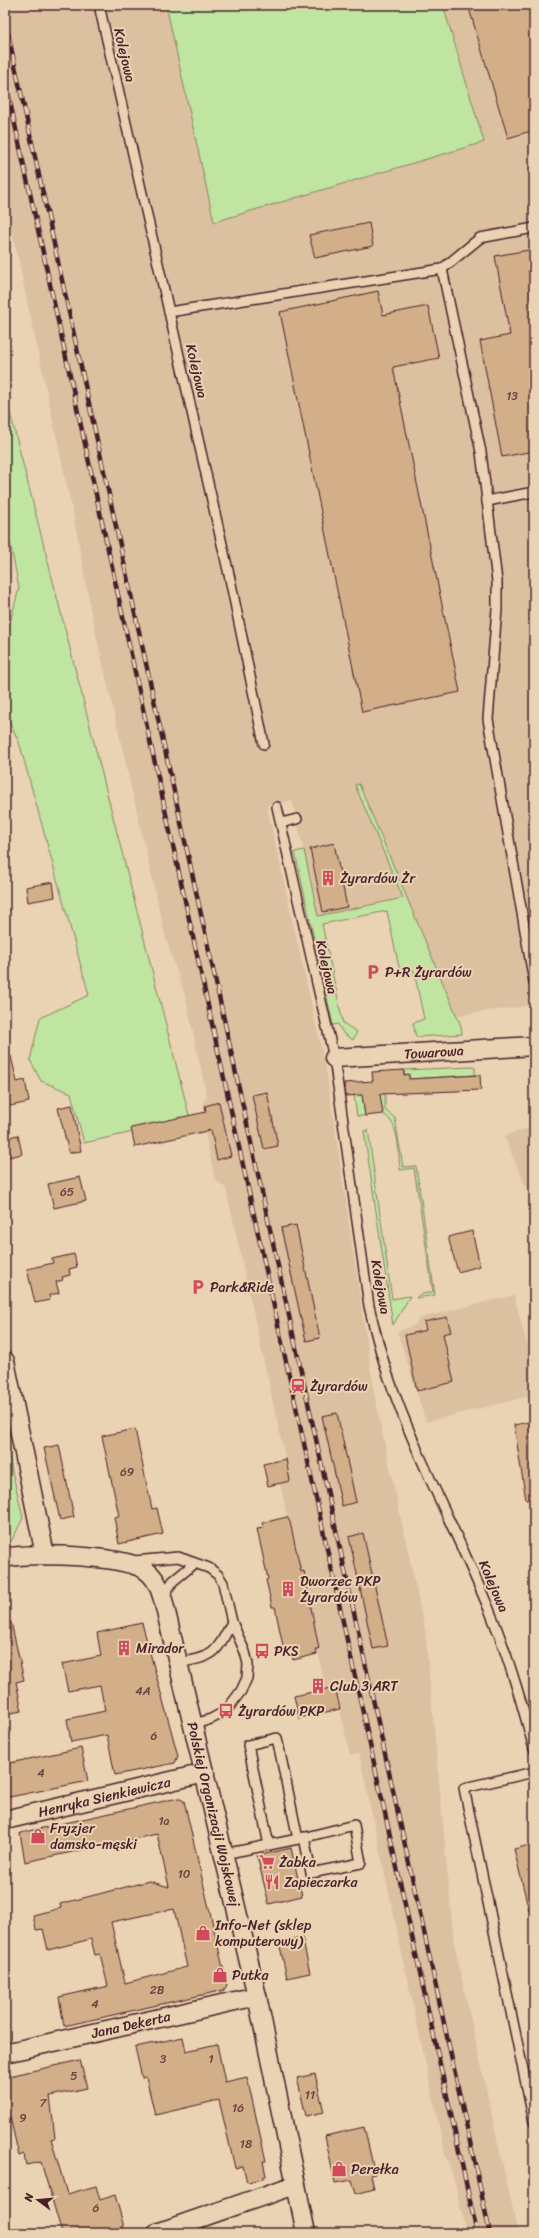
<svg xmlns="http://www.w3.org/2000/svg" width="539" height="2238" font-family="Sriracha,sans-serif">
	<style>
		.built { fill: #dcc1a1 }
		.green { fill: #c0e5a0; stroke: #858266 }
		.building { fill: #d2ae89; stroke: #4a1f2b; fill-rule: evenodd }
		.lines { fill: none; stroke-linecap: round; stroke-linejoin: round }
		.service-casing { stroke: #4a1f2b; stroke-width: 12 }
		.minor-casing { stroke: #4a1f2b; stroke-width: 21 }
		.service { stroke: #e9d3b2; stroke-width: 9 }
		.minor { stroke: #e9d3b2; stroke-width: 18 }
		.rail-casing { stroke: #4a1f2b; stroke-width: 4.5 }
		.rail { stroke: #e9d3b2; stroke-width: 3; stroke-dasharray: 9; stroke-linecap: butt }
		.labels { text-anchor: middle; stroke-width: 4; stroke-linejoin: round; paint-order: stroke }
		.number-label { font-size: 12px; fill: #6c4342 }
		.street-label { font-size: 14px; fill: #4a1f2b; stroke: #e9d3b2 }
		.poi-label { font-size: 14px; fill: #4a1f2b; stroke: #e9d3b2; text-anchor: start }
	</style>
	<rect width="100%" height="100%" fill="#e9d3b2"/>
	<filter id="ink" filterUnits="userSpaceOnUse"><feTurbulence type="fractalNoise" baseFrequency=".025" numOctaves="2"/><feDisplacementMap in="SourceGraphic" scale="8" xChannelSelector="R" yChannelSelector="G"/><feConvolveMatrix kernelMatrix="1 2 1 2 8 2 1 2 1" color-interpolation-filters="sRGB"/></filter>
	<g filter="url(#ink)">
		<g class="built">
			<path d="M5,5H534V1005L454,1016L403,898L318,916L292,800L267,806L327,1074L375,1398L425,1630L454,1943L518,2233H466L454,2179L445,2154L359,1754L350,1755L335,1687L325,1689L308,1599L310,1598L304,1572H301L291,1523H288L280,1483L290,1481L288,1471L226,1188L215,1180L204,1128L206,1115L203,1101L207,1098L186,999L166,939L91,612L76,528L5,198Z"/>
			<path d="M534,1126V1206L504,1136Z"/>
			<path d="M514,1295L534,1371V1395L426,1422L397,1331L414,1326L420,1318Z"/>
		</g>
		<g class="green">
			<path d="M166,5H443L484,142L214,222Z"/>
			<path d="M10,413L190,1119L84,1143L71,1093L41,1081L30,1060L40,1018L89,995L19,742L5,713V642L19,588L5,516V416Z"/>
			<path d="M359,784L461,1026L462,1034L416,1037L413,1023L424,1019L415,976L413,969L403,971L399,967L387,911L322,924L343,1023L357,1032L353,1040L343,1033L338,1024L333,1025L295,852L304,850L318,916L403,898L355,785Z"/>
			<path d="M472,1067L475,1068V1075L409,1079V1075H404V1070Z"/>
			<path d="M385,1094V1110L395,1118L403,1167L416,1166L435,1295L416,1298L419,1295L433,1292L414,1168L400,1170C398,1152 400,1123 383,1114L380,1098L363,1100L365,1116H357L354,1095Z"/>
			<path d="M368,1130L392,1299L410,1296L393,1325L364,1131Z"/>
			<path d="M5,1440L23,1518L12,1540L5,1544Z"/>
		</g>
		<g class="building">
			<path d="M468,5H534V130L508,138Z"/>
			<path d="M369,223L373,246L315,258L309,235Z"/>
			<path d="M534,249V451L502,457L480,341L510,335L495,256Z"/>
			<path d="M378,291L383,315L428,306L439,358L393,367L460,692L362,712L280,312Z"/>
			<path d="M334,843L347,907L323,912L310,849Z"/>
			<path d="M53,882L55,897L28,902L26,887Z"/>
			<path d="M11,1056L17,1082L25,1080L29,1102L5,1107V1057Z"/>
			<path d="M404,1070V1075L409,1074V1079L480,1075L481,1090L380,1094L383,1114L365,1116L362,1095L345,1096L344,1083L373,1081L372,1072Z"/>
			<path d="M267,1092L278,1146L264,1149L252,1095Z"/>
			<path d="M219,1102L231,1156L217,1160L211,1130L135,1147L131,1128L206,1112L205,1106Z"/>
			<path d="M72,1105L81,1151L69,1153L58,1108Z"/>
			<path d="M18,1135L22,1154L5,1158V1138Z"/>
			<path d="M80,1177L86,1201L54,1208L48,1184Z"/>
			<path d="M296,1225L320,1338L306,1341L281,1228Z"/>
			<path d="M472,1231L480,1266L458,1272L448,1237Z"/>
			<path d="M74,1254L77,1267L69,1269L70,1275L62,1277L63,1280L56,1282L59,1293L49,1295L50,1300L35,1303L27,1269L53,1263L52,1259Z"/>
			<path d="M447,1317L451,1332L443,1334L454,1382L417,1391L405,1335L426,1330L424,1322Z"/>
			<path d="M337,1413L356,1502L342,1506L322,1416Z"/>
			<path d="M534,1421V1499L526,1500L514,1425Z"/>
			<path d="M135,1429L152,1509L157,1508L163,1534L119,1544L114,1517L119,1516L102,1436Z"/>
			<path d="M59,1445L74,1517L60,1520L44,1448Z"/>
			<path d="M286,1459L290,1481L268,1486L263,1464Z"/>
			<path d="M287,1517L290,1522L301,1572L304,1571L319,1649H316L317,1654L293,1660L292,1655L285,1656L275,1607H272L269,1593L266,1580L268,1579L257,1529L264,1528L262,1523Z"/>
			<path d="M363,1533L388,1646L373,1649L349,1537Z"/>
			<path d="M5,1622H11L24,1680L16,1682L22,1711L5,1714Z"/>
			<path d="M142,1623L178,1756L175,1763L115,1775L107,1735L71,1742L67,1719L105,1711L100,1685L68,1691L62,1664L101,1656L97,1633Z"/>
			<path d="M335,1687L340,1709L299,1718L294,1696Z"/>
			<path d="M81,1748L88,1781L5,1798V1764Z"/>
			<path d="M178,1798L184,1801L227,1985L224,1990L64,2026L59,1997L108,1986L100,1954L95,1955L91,1939L48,1950L43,1929L36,1930L33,1915L61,1908L60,1904L149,1881L169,1887L157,1834L25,1862L20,1833ZM174,1909L187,1967L125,1983L111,1922Z"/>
			<path d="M534,1844V1910L529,1911L514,1849Z"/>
			<path d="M291,1848L302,1896L269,1904L257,1856Z"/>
			<path d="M302,1937L310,1973L287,1978L279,1942Z"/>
			<path d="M183,2037L186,2051L217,2044L225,2082L247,2077L266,2161H263L266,2176L263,2177V2179L247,2182L243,2166L235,2168L219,2100L155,2115L146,2077L142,2078L135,2047Z"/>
			<path d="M80,2060L87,2088L50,2096L55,2138L51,2139L67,2194L96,2186L100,2200L115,2195L124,2227L103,2233H62L41,2162L26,2165L24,2154L19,2156L10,2117L5,2119V2077Z"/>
			<path d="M315,2074L324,2112L306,2116L297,2078Z"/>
			<path d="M364,2127L375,2174L371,2175L374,2189L356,2194L352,2180L335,2183L325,2136Z"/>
		</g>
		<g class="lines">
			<defs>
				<g id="service">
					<path d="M99,5L230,579L264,744"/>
					<path d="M442,269L480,238L534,228"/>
					<path d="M169,312L442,269L481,452L497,581V609L488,719L534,982"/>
					<path d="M487,501L534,492"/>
					<path d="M277,807L334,1058L369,1306C375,1331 381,1356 390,1381C418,1461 459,1536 491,1614C509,1658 522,1703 534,1749"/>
					<path d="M281,823L297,819"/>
					<path d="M134,1561L178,1557L209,1568L218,1575L223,1583L232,1622L245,1652L248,1664L247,1678L241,1691L226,1711L211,1719L192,1725"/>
					<path d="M163,1597L173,1581L194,1564"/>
					<path d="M178,1663C215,1656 215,1655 232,1622"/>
					<path d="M534,1772L464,1788L534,2122"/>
					<path d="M298,1839L354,1825L361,1863L311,1873L304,1837"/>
					<path d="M223,1854L269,1845L248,1745L277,1738L298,1839L269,1845"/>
				</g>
				<g id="minor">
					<path id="s1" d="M334,1058L534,1046"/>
					<path d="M5,1361L45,1555"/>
					<path id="s2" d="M5,1558C30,1552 130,1555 148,1572C161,1583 163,1601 167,1616L257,1996L306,2233"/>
					<path id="s3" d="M5,1820L205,1773"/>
					<path id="s4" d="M5,2053L257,1996"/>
					<path d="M157,2233L295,2185"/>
				</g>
			</defs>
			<use href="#service" class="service-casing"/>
			<use href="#minor" class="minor-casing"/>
			<use href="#service" class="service"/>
			<use href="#minor" class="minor"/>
			<defs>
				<g id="rail">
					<path d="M5,20L490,2233"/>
					<path d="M5,79L477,2233"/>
				</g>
			</defs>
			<use href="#rail" class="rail-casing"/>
			<use href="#rail" class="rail"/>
		</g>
	</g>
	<defs>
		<symbol id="building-bare" viewBox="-9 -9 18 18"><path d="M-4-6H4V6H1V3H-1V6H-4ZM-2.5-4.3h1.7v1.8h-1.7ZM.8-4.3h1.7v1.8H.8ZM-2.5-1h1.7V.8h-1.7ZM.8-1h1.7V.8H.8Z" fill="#d1495b" stroke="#e9d3b2" stroke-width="2.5" paint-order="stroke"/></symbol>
		<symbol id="parking-bare" viewBox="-9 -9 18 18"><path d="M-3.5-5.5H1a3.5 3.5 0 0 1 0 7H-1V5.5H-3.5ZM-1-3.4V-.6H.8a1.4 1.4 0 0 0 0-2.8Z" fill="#d1495b" stroke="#e9d3b2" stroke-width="2.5" paint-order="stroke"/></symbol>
		<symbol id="station-bare" viewBox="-9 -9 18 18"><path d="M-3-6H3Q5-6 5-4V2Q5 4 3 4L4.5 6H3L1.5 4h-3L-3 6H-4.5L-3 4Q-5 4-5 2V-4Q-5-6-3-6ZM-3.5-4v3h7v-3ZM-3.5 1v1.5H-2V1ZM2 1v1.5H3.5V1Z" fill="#d1495b" stroke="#e9d3b2" stroke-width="2.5" paint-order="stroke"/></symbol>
		<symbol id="bus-bare" viewBox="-9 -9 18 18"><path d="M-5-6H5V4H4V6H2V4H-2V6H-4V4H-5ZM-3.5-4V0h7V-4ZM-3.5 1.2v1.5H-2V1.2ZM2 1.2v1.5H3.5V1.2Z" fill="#d1495b" stroke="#e9d3b2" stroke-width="2.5" paint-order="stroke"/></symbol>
		<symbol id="shop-bare" viewBox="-9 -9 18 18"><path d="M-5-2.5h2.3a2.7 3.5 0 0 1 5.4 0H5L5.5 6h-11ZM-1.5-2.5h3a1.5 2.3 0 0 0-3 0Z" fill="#d1495b" stroke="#e9d3b2" stroke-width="2.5" paint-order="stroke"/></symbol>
		<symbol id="supermarket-bare" viewBox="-9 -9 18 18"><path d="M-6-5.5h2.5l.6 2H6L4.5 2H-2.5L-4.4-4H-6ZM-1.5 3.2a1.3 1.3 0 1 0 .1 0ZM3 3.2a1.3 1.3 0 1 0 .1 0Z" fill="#d1495b" stroke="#e9d3b2" stroke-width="2.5" paint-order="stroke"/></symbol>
		<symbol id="restaurant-bare" viewBox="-9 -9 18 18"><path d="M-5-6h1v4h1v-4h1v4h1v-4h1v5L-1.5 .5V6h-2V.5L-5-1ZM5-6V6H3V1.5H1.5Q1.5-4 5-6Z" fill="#d1495b" stroke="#e9d3b2" stroke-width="2.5" paint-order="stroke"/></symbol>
	</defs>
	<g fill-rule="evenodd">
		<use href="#building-bare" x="317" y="867" width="22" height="22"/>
		<use href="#parking-bare" x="362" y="961" width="22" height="22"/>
		<use href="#parking-bare" x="187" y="1276" width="22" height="22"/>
		<use href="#station-bare" x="287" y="1375" width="22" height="22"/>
		<use href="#building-bare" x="277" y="1578" width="22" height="22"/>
		<use href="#building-bare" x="113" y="1637" width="22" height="22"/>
		<use href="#bus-bare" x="251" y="1640" width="22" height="22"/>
		<use href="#building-bare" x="307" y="1675" width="22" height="22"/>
		<use href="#bus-bare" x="215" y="1700" width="22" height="22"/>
		<use href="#shop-bare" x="27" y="1825" width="22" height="22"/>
		<use href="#supermarket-bare" x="256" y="1851" width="22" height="22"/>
		<use href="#restaurant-bare" x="261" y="1871" width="22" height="22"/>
		<use href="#shop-bare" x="192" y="1922" width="22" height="22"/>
		<use href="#shop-bare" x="209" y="1964" width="22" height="22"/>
		<use href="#shop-bare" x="328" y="2158" width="22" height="22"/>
	</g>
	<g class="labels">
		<g class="number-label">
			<text x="512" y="400">13</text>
			<text x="67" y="1196">65</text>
			<text x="127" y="1476">69</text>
			<text x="143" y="1695">4A</text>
			<text x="154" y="1740">6</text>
			<text x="41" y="1777">4</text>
			<text x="164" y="1825">1a</text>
			<text x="184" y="1878">10</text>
			<text x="157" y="1994">2B</text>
			<text x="95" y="2008">4</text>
			<text x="163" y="2063">3</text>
			<text x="211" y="2063">1</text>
			<text x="74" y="2080">5</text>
			<text x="310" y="2099">11</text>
			<text x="43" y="2107">7</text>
			<text x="238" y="2112">16</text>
			<text x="23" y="2122">9</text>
			<text x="246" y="2148">18</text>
			<text x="96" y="2212">6</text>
		</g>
		<g class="street-label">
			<text transform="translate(125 55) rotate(77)" y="5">Kolejowa</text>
			<text transform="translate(197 371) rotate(77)" y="5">Kolejowa</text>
			<text transform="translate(327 967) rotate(77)" y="5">Kolejowa</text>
			<text dy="5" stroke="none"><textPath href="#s1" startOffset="100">Towarowa</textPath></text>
			<text transform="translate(381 1287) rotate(80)" y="5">Kolejowa</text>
			<text transform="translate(494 1586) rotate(67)" y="5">Kolejowa</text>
			<text dy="5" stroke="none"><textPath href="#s3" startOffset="102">Henryka Sienkiewicza</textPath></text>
			<text dy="5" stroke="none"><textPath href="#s2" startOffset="398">Polskiej Organizacji Wojskowej</textPath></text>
			<text dy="5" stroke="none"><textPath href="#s4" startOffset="129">Jana Dekerta</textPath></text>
		</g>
		<g class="poi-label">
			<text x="340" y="883">Żyrardów Żr</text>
			<text x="385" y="977">P+R Żyrardów</text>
			<text x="210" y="1292">Park&amp;Ride</text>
			<text x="310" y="1391">Żyrardów</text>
			<text x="300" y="1586">Dworzec PKP<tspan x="300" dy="16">Żyrardów</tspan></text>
			<text x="136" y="1653">Mirador</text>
			<text x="274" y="1656">PKS</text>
			<text x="330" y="1691">Club 3 ART</text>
			<text x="238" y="1716">Żyrardów PKP</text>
			<text x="50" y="1833">Fryzjer<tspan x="50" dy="16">damsko-męski</tspan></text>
			<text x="279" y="1867">Żabka</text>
			<text x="284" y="1887">Zapieczarka</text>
			<text x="215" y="1930">Info-Net (sklep<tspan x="215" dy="16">komputerowy)</tspan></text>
			<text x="232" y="1980">Putka</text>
			<text x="351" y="2174">Perełka</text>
		</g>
	</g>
	<rect width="539" height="2238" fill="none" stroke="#e9d3b2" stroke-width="20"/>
	<rect x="10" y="10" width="519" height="2218" fill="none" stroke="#4a1f2b" stroke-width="1.5" filter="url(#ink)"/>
	<g transform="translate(38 2200) rotate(286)" stroke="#e9d3b2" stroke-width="3" paint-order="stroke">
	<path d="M0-3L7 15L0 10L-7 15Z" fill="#4a1f2b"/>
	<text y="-6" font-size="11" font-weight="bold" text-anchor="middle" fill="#4a1f2b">N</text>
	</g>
</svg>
